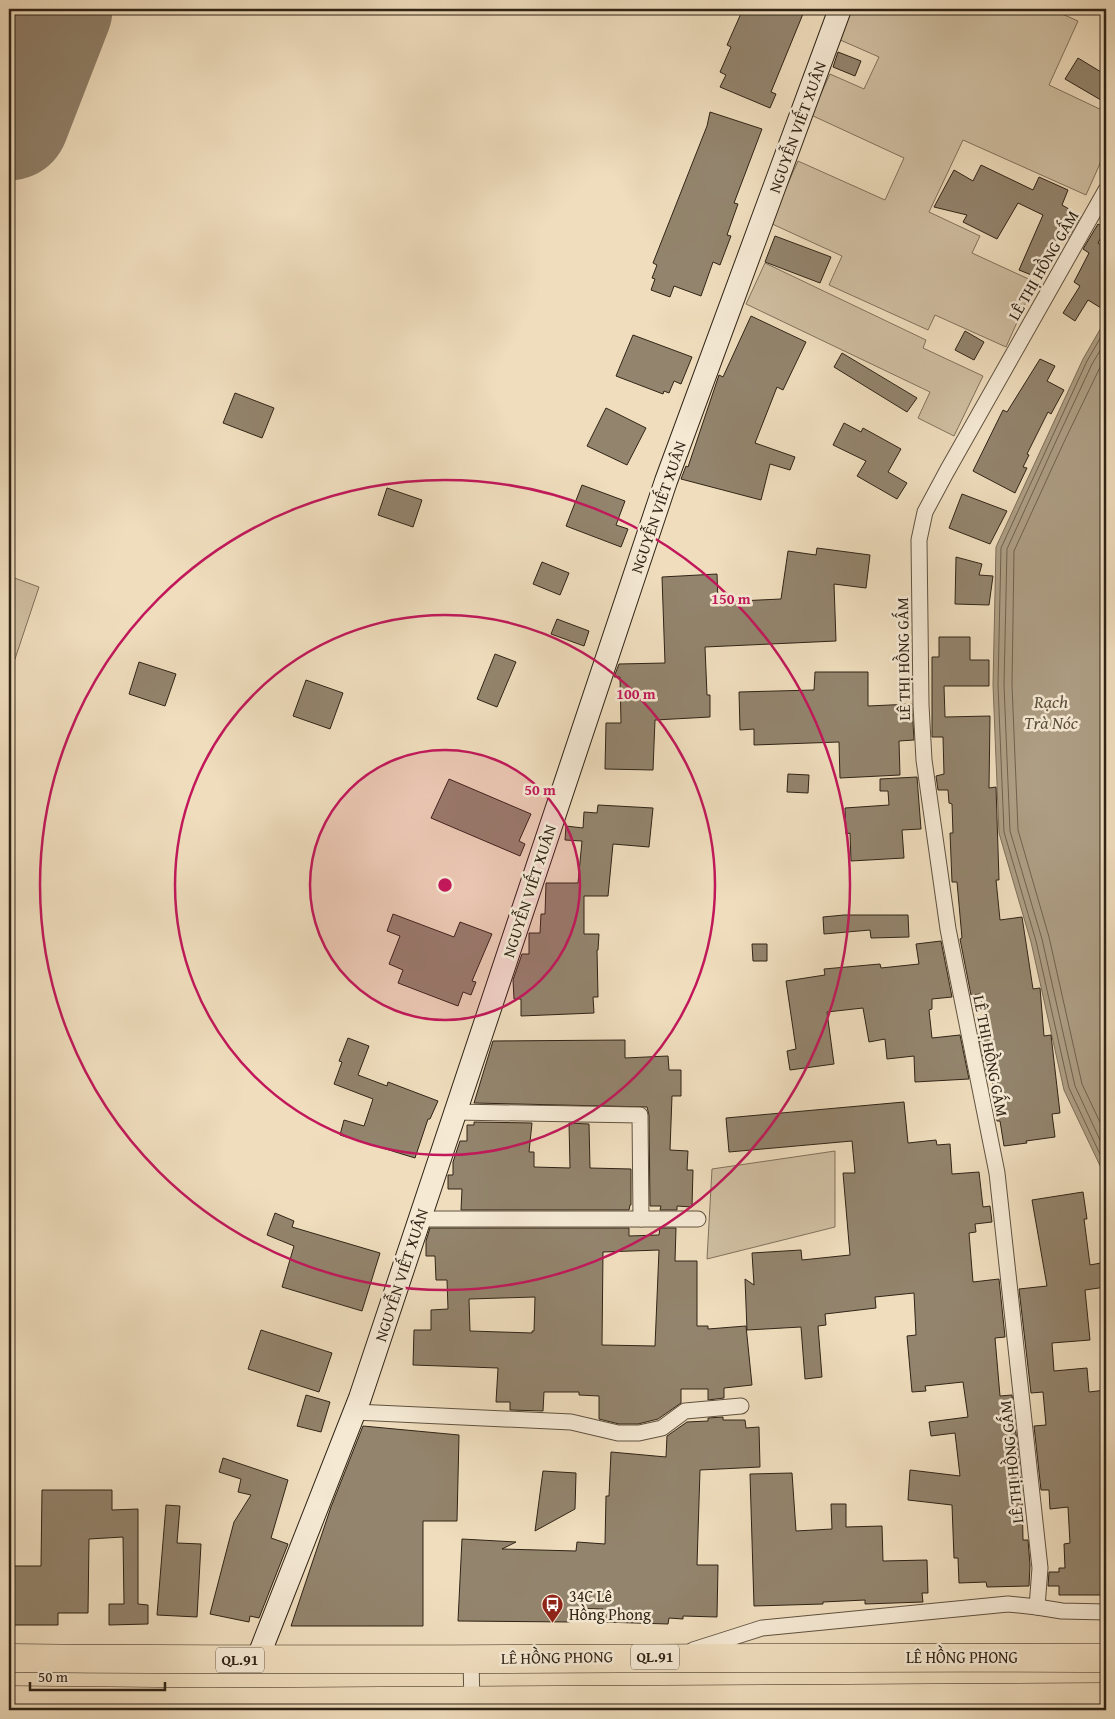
<svg xmlns="http://www.w3.org/2000/svg" width="1115" height="1719" font-family="'Gentium Book Plus',serif">
	<style>
		.green { fill: #cfbea1; stroke: #80715c }
		.water { fill: #ae9e84; stroke: #7c6d58 }
		.lines { fill: none; stroke-linecap: round; stroke-linejoin: round }
		.shore { stroke: #6f614d; stroke-width: 1 }
		.taxiway { stroke: #90806a; stroke-width: 49 }
		.runway { stroke: #90806a; stroke-width: 121 }
		.building { fill: #93846d; stroke: #302416; fill-rule: evenodd }
		.street-casing { stroke: #605240; stroke-width: 17 }
		.secondary-casing { stroke: #302416; stroke-width: 24 }
		.highway-casing { stroke: #302416; stroke-width: 29 }
		.street { stroke: #f5e9d4; stroke-width: 15 }
		.secondary { stroke: #f5e9d4; stroke-width: 22 }
		.highway { stroke: #efddbd; stroke-width: 28 }
		.ring { fill: none; stroke: #c2185b; stroke-width: 2.5 }
		.labels { text-anchor: middle; stroke-width: 5; stroke-linejoin: round; paint-order: stroke }
		.shield { fill: #f5e9d4; stroke: #6b5f4f; stroke-width: 1 }
		.shield-label { font-size: 15px; font-weight: bold; fill: #302416 }
		.street-label { font-size: 16px; fill: #302416; stroke: #f5e9d4 }
		.poi-label { font-size: 16px; fill: #302416; stroke: #f5e9d4; text-anchor: start }
		.water-label { font-size: 18px; font-style: italic; fill: #5c4f3c; stroke: #f5e9d4 }
		.centre { fill: #c2185b; stroke: #f5e9d4; stroke-width: 2.5 }
		.ring-label { font-size: 15px; text-anchor: middle; font-weight: bold; fill: #c2185b; stroke: #f5e9d4; stroke-width: 5; stroke-linejoin: round; paint-order: stroke }
	</style>
	<rect width="100%" height="100%" fill="#efddbd"/>
	<filter id="stains"><feTurbulence type="fractalNoise" baseFrequency=".004" numOctaves="4"/><feColorMatrix values="0 0 0 0 .2 0 0 0 0 .09 0 0 0 0 .02 0 0 0 .5 -.17"/></filter>
	<radialGradient id="worn" r=".72"><stop offset=".6" stop-color="#630" stop-opacity="0"/><stop offset="1" stop-color="#630" stop-opacity=".3"/></radialGradient>
	<g class="green">
		<path d="M852,9H1051L1078,21L1049,85L1106,112V150L1086,195L963,140L929,212L980,236L972,253L1035,282L1006,347L935,315L928,330L829,285L842,256L770,223L798,161L885,200L904,158L811,115L830,74L864,89L879,57L838,39Z"/>
		<path d="M765,263L926,340L923,348L983,376L954,436L918,418L930,392L746,304Z"/>
		<path d="M9,576L39,587L9,677Z"/>
		<path d="M835,1151V1227L707,1259L712,1169Z"/>
	</g>
	<path class="water" d="M1106,319V1185L1104,1174L1064,1090L1031,942L999,833L993,685L996,547L1083,359Z"/>
	<g class="lines">
		<g class="shore">
			<path d="M1106,328L1087,361L1001,548L998,685L1004,832L1036,941L1069,1088L1106,1167"/>
			<path d="M1106,341L1092,364L1057,439L1007,549L1004,685L1010,831L1042,939L1075,1086L1106,1153"/>
			<path d="M1106,355L1064,442L1014,551L1012,685L1018,830L1049,937L1082,1084L1106,1135"/>
		</g>
		<path class="taxiway" d="M9,16L20,9"/>
		<path class="runway" d="M9,120L52,9"/>
	</g>
	<g class="building">
		<path d="M743,9H805L771,92L776,94L770,108L720,87L726,75L720,72L731,47L727,45Z"/>
		<path d="M838,52L861,61L855,76L833,67Z"/>
		<path d="M1078,58L1106,75V103L1065,79Z"/>
		<path d="M710,112L762,129L734,203L738,204L727,235L731,236L720,265L713,262L701,296L674,286L670,297L651,290L655,279L652,278L657,265L653,263L707,126Z"/>
		<path d="M981,165L1033,190L1039,177L1068,190L1062,205L1081,216L1067,240L1062,237L1039,278L1019,270L1043,215L1018,203L997,239L963,222L967,215L934,207L954,170L973,181Z"/>
		<path d="M1098,224L1106,228L1098,243L1106,248V311L1088,300L1075,321L1063,313L1080,286L1074,282L1089,253L1083,249Z"/>
		<path d="M775,236L831,257L820,283L765,262Z"/>
		<path d="M751,316L806,342L783,390L777,387L755,443L795,457L790,470L770,464L761,500L681,479L686,466L688,467L719,375L723,377Z"/>
		<path d="M965,331L984,342L974,360L955,350Z"/>
		<path d="M633,335L692,357L681,384L674,381L669,393L664,391L663,394L616,376Z"/>
		<path d="M842,353L917,398L907,412L834,367Z"/>
		<path d="M1040,359L1055,366L1047,381L1064,390L1051,414L1048,412L1027,454L1029,455L1023,467L1027,468L1015,493L973,471L1003,410L1007,412Z"/>
		<path d="M235,393L274,408L262,438L223,423Z"/>
		<path d="M606,408L646,428L627,465L587,446Z"/>
		<path d="M844,423L861,432L863,428L901,449L888,472L907,483L897,499L857,476L866,461L833,445Z"/>
		<path d="M582,485L625,501L616,525L628,529L621,547L566,526Z"/>
		<path d="M387,488L422,500L413,527L378,515Z"/>
		<path d="M962,494L1007,511L990,544L949,528Z"/>
		<path d="M817,548L870,555L866,588L834,584L836,641L705,647L707,695H710V717L655,720L653,770L605,769L606,723H621L620,677H614L619,664L665,663L662,577L717,574L718,602L781,599L788,551L816,555Z"/>
		<path d="M956,557L982,564L979,575L993,576L989,605L955,604Z"/>
		<path d="M542,562L569,573L560,595L533,584Z"/>
		<path d="M557,619L589,631L584,646L551,634Z"/>
		<path d="M939,637H970V660H989V686H944L945,717L990,716L989,788L996,787L999,880H996L1000,920L1022,917L1033,989L1040,988L1044,1036L1051,1035L1060,1113L1052,1114L1055,1137L1026,1141L1027,1143L1004,1146L1000,1121H997L992,1077L987,1078L978,1033L986,1032L981,994L971,995L960,939L962,938L957,882H952L950,833H953L952,804L949,803L948,790H938L936,776L944,774L943,737H932V657H939Z"/>
		<path d="M495,654L516,662L497,707L477,699Z"/>
		<path d="M139,662L176,674L165,706L129,694Z"/>
		<path d="M815,672H868V706L912,704L914,740L899,741L900,775L840,778L839,742L754,745V729L740,730L739,692L814,690Z"/>
		<path d="M306,680L343,693L330,729L293,716Z"/>
		<path d="M788,774L809,775L808,793L787,792Z"/>
		<path d="M917,777L921,829L902,830L904,858L851,861L850,833L846,834L845,808L889,805L888,791H880V779Z"/>
		<path d="M449,779L531,814L519,841L525,844L520,856L431,818Z"/>
		<path d="M598,805L653,808L649,847L613,844L608,896H584V934H599L598,950H597L598,997H593L594,1013L521,1016V999H514L513,980L522,954H529V933H540L541,914H545L546,883H578L582,841L565,840L566,826L583,828L584,812L597,813Z"/>
		<path d="M393,914L454,937L460,922L492,934L472,981L476,982L471,995L463,992L458,1006L398,983L403,970L389,964L400,936L387,931Z"/>
		<path d="M844,915H908L909,937L871,938L870,930L824,934L823,917Z"/>
		<path d="M941,941L952,997L932,999V1009L929,1010L932,1038L960,1035L969,1079L915,1082L914,1056L887,1059L885,1039L869,1042L863,1008L827,1012L834,1064L790,1070L787,1051L796,1049L786,981L825,975L824,969L880,964L881,968L919,964L916,944Z"/>
		<path d="M752,944H767V961H753Z"/>
		<path d="M348,1038L369,1046L358,1075L387,1086L388,1082L438,1101L430,1119H428L415,1158L340,1135L344,1120L364,1126L373,1099L334,1084L342,1062L339,1061Z"/>
		<path d="M625,1040V1058L668,1056L669,1070H681V1096H672L670,1150L688,1151L687,1170H693L692,1207L677,1206V1210H660L661,1206H650L649,1115L647,1107L474,1103L493,1041Z"/>
		<path d="M904,1102L908,1143L936,1140L937,1145L950,1144L952,1174L979,1172L983,1207L990,1206L992,1222L975,1224L976,1232L969,1233L973,1282L999,1279L1005,1337L995,1338L1000,1396L1012,1395L1022,1491L1023,1540H1028L1030,1565L1029,1586L987,1587L986,1582L959,1583L958,1558H954L952,1505L908,1500L910,1470L960,1476L955,1433L931,1436L929,1422L968,1417L963,1382L925,1386L926,1391L912,1392L907,1336L916,1335L914,1293L875,1297L876,1308L825,1314L826,1325L818,1326L822,1377L805,1379L801,1327L747,1330L745,1279L754,1285L752,1253L801,1250L802,1260L850,1255L843,1173H855L852,1141L729,1152L726,1118Z"/>
		<path d="M474,1122L532,1123L529,1152H534V1167L570,1168L569,1123L589,1124L590,1168L631,1169V1205H630L629,1210H461L462,1189H448V1175H453V1162L460,1141H467V1125H474Z"/>
		<path d="M1083,1192L1087,1219H1084L1090,1265L1106,1262V1287L1085,1290L1090,1340L1052,1343L1054,1371L1087,1368L1089,1392L1106,1390V1563H1104V1595H1059V1586H1048L1049,1572H1059V1568H1065L1064,1544L1070,1543L1068,1507L1050,1509L1049,1490H1041L1034,1426L1046,1425L1043,1392L1031,1393L1019,1289L1047,1286L1032,1200Z"/>
		<path d="M275,1213L294,1221L292,1227L380,1253L362,1311L282,1287L294,1246L267,1235Z"/>
		<path d="M430,1228H629V1236L659,1235L660,1228H676L675,1261H697V1326H708V1329L746,1326L752,1385L724,1388V1398L708,1400V1389H681V1403L658,1419L638,1424H619L599,1419V1396L579,1395V1392H544L543,1411L510,1410V1402H496L498,1368L413,1365L414,1330H431V1310L448,1309L447,1280H436L435,1256H426V1241ZM659,1250L655,1346L602,1345L603,1252ZM535,1297L534,1331H532V1333L470,1331L469,1299Z"/>
		<path d="M261,1330L332,1353L319,1392L248,1369Z"/>
		<path d="M306,1395L330,1402L321,1432L297,1426Z"/>
		<path d="M723,1417V1420H745L746,1428L759,1427L760,1467L700,1470L697,1565H718L717,1617L683,1616V1619L669,1618L668,1624L603,1622V1609L571,1608L570,1622L458,1621L462,1539L516,1542L502,1549L576,1551L577,1542L605,1544L606,1496H609L611,1452L666,1457L667,1436L687,1422L708,1421V1418Z"/>
		<path d="M363,1426L459,1435L457,1521H423V1626H291L331,1507Z"/>
		<path d="M223,1458L288,1480L271,1538L288,1544L259,1618L250,1616L249,1622L210,1614L234,1522L251,1495L238,1492L241,1479L219,1472Z"/>
		<path d="M543,1471L576,1473L575,1509L535,1531Z"/>
		<path d="M792,1473L796,1531L832,1529L831,1504H846V1527L882,1526L883,1561L927,1560L928,1593H922L923,1602L865,1604V1600L823,1602V1604L754,1606L750,1474Z"/>
		<path d="M42,1490H112V1510L138,1509V1604L148,1605V1624L109,1625V1604H124L123,1537L89,1539L88,1613H58V1625H9V1566H41Z"/>
		<path d="M166,1505L180,1506L177,1543L201,1544L197,1617L157,1615Z"/>
	</g>
	<g class="lines">
		<defs>
			<g id="street">
				<path d="M455,1112L640,1115L641,1219"/>
				<path d="M420,1219H698"/>
				<path d="M355,1412L571,1422L618,1433H639L662,1428L685,1411L741,1406"/>
				<path d="M1037,1607L1062,1611L1106,1612"/>
				<path d="M693,1650L762,1628L1008,1604L1037,1607L1040,1568L997,1173L948,929L924,760L921,705L919,540L925,512L947,471L1106,190"/>
				<path d="M471,1658L472,1706"/>
			</g>
			<path id="secondary" d="M257,1660L360,1398L666,481L840,9"/>
			<g id="highway">
				<path d="M9,1658C375,1662 740,1656 1106,1658"/>
				<path d="M9,1700L205,1702L1106,1697"/>
			</g>
		</defs>
		<use href="#street" class="street-casing"/>
		<use href="#secondary" class="secondary-casing"/>
		<use href="#highway" class="highway-casing"/>
		<use href="#street" class="street"/>
		<use href="#secondary" class="secondary"/>
		<use href="#highway" class="highway"/>
	</g>
	<circle cx="445" cy="885" r="135" fill="#c2185b" fill-opacity=".12"/>
	<g class="ring">
		<circle cx="445" cy="885" r="135"/>
		<circle cx="445" cy="885" r="270"/>
		<circle cx="445" cy="885" r="405"/>
	</g>
	<defs>
		<symbol id="bus-pin" viewBox="-11 -11 22 30"><path d="M0 17L-7.5 6A9.5 9.5 0 1 1 7.5 6Z" fill="#8f2418" stroke="#f5e9d4"/><path d="M-5-6H5V4H4V6H2V4H-2V6H-4V4H-5ZM-3.5-4V0h7V-4ZM-3.5 1.2v1.5H-2V1.2ZM2 1.2v1.5H3.5V1.2Z" fill="#fff"/></symbol>
	</defs>
	<g fill-rule="evenodd">
		<use href="#bus-pin" x="540" y="1592" width="25" height="34"/>
	</g>
	<g class="labels">
		<g class="shield">
			<rect x="631" y="1644.5" width="48" height="25" rx="4"/>
			<rect x="216" y="1647.5" width="48" height="25" rx="4"/>
		</g>
		<g class="shield-label">
			<text x="655" y="1662">QL.91</text>
			<text x="240" y="1665">QL.91</text>
		</g>
		<g class="street-label">
			<text transform="translate(797 127) rotate(-70)" y="6">NGUYỄN VIẾT XUÂN</text>
			<text transform="translate(1043 265) rotate(-60)" y="6">LÊ THỊ HỒNG GẤM</text>
			<text transform="translate(658 507) rotate(-71)" y="6">NGUYỄN VIẾT XUÂN</text>
			<text transform="translate(903 659) rotate(-91)" y="6">LÊ THỊ HỒNG GẤM</text>
			<text transform="translate(529 891) rotate(-72)" y="6">NGUYỄN VIẾT XUÂN</text>
			<text transform="translate(991 1056) rotate(79)" y="6">LÊ THỊ HỒNG GẤM</text>
			<text transform="translate(401 1275) rotate(-72)" y="6">NGUYỄN VIẾT XUÂN</text>
			<text transform="translate(1011 1462) rotate(-96)" y="6">LÊ THỊ HỒNG GẤM</text>
			<text transform="translate(557 1657) rotate(-1)" y="6">LÊ HỒNG PHONG</text>
			<text x="962" y="1663">LÊ HỒNG PHONG</text>
		</g>
		<g class="poi-label">
			<text x="569" y="1602">34C Lê<tspan x="569" dy="18">Hồng Phong</tspan></text>
		</g>
		<g class="water-label">
			<text x="1051" y="708">Rạch<tspan x="1051" dy="21">Trà Nóc</tspan></text>
		</g>
	</g>
	<circle cx="445" cy="885" r="8" class="centre"/>
	<g class="ring-label">
		<text x="731" y="604">150 m</text>
		<text x="636" y="699">100 m</text>
		<text x="540" y="795">50 m</text>
	</g>
	<rect width="1115" height="1719" fill="none" stroke="#efddbd" stroke-width="30"/>
	<rect x="10" y="10" width="1095" height="1699" fill="none" stroke="#302416" stroke-width="2.5"/>
	<rect x="15" y="15" width="1085" height="1689" fill="none" stroke="#302416"/>
	<path d="M30 1682v8h135v-8" fill="none" stroke="#302416" stroke-width="2.5"/>
	<text x="38" y="1682" font-size="15" fill="#302416" stroke="#f5e9d4" stroke-width="4" paint-order="stroke">50 m</text>
	<rect width="100%" height="100%" filter="url(#stains)"/>
	<rect width="100%" height="100%" fill="url(#worn)"/>
</svg>
